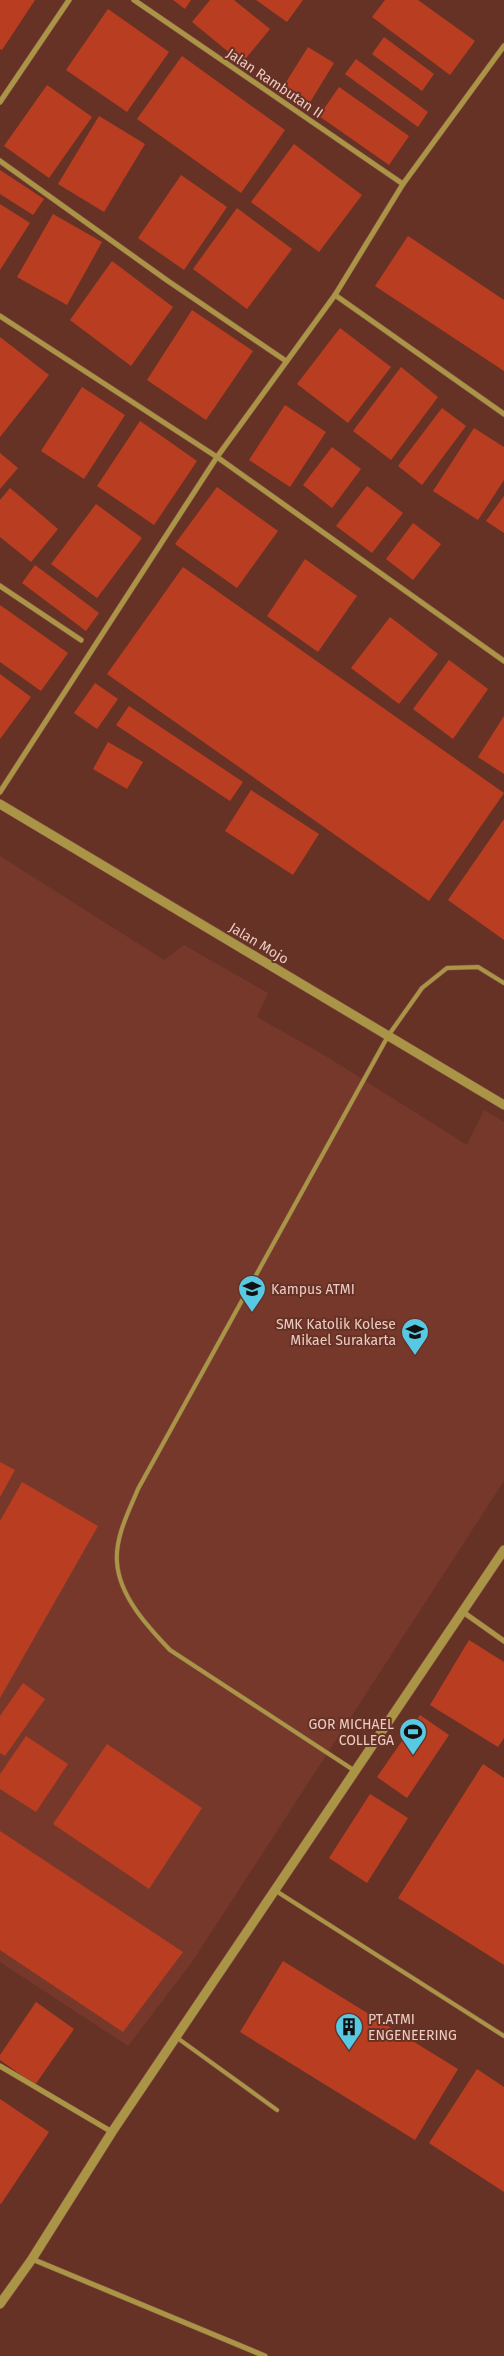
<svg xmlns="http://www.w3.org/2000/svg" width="504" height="2356" font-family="'Fira Sans',sans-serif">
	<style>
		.built { fill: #76382a }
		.building { fill: #b93e21 }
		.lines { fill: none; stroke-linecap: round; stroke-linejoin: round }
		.service-casing { stroke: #825145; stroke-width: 5 }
		.minor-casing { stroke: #825145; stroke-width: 6 }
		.tertiary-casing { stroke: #825145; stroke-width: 10 }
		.service { stroke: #aa9547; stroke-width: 4 }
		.minor { stroke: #aa9547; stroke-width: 5 }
		.tertiary { stroke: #aa9547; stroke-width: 9 }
		.labels { text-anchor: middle; stroke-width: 4; stroke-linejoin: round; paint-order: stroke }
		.street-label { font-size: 14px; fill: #eccbc2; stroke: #673226 }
		.poi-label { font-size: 14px; fill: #eccbc2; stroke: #673226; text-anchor: start }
	</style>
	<rect width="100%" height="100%" fill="#673226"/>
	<path class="built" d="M0,856L164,960L184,945L268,993L257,1017L324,1055L467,1145L484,1110L504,1122V1481L192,1962L128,2046L0,1962Z"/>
	<g class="building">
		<path d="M0,0H35L2,50L0,49Z"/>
		<path d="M173,0H191L185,9Z"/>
		<path d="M210,0H234L270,29L242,63L192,22Z"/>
		<path d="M256,0H303L287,22Z"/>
		<path d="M385,0H418L475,41L450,75L372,17Z"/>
		<path d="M108,9L169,52L127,112L66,70Z"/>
		<path d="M384,37L434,74L422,91L372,54Z"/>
		<path d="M308,47L334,63L309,104L283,87Z"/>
		<path d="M182,56L285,130L241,193L137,119Z"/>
		<path d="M356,59L428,112L418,127L345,74Z"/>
		<path d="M47,85L92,117L49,178L4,146Z"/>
		<path d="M339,87L409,136L389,165L319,116Z"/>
		<path d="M99,116L145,144L104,212L58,184Z"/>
		<path d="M294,144L362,195L319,252L251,202Z"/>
		<path d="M0,170L44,199L33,215L0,194Z"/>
		<path d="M181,175L227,207L184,270L138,238Z"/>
		<path d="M0,204L30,223L0,270Z"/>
		<path d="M237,208L292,249L247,309L193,269Z"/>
		<path d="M53,214L102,242L67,305L17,277Z"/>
		<path d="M408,236L504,300V371L375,286Z"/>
		<path d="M112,261L173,307L131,366L70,320Z"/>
		<path d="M192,310L253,351L206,420L147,380Z"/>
		<path d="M340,328L391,367L348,423L297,384Z"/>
		<path d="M0,337L49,375L0,437Z"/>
		<path d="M401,367L438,397L391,460L353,431Z"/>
		<path d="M82,387L125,415L84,479L41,451Z"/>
		<path d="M285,405L326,432L290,487L249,460Z"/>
		<path d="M442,408L466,426L422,485L398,466Z"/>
		<path d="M140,421L197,461L154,525L97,486Z"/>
		<path d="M474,428L504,447V480L478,520L433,491Z"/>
		<path d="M332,447L361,469L332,508L303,485Z"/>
		<path d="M0,453L18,468L0,489Z"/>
		<path d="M367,486L403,513L372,553L336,526Z"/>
		<path d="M217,487L278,531L237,588L175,544Z"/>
		<path d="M10,488L58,529L31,562L0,537V500Z"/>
		<path d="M504,496V533L486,521Z"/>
		<path d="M96,504L142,538L97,598L51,564Z"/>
		<path d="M413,523L441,544L413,580L386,559Z"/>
		<path d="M305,559L357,596L318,652L267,616Z"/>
		<path d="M35,565L99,613L86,631L22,583Z"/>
		<path d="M183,567L504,793L429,901L107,674Z"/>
		<path d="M0,605L68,653L41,691L0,662Z"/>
		<path d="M390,617L438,654L399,704L351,668Z"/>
		<path d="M449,660L488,689L453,739L413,709Z"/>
		<path d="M0,674L31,697L0,739Z"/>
		<path d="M95,683L118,699L97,729L74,713Z"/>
		<path d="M129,706L243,782L230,801L116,725Z"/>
		<path d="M504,716V774L478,757Z"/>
		<path d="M108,742L143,762L127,789L93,769Z"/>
		<path d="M251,790L319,834L293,875L225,831Z"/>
		<path d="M504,819V940L448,900Z"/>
		<path d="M0,1462L15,1470L0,1497Z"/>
		<path d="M22,1482L98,1526L0,1698V1521Z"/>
		<path d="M469,1640L504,1662V1738L498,1747L430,1705Z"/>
		<path d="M23,1683L45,1699L5,1756L0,1753V1716Z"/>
		<path d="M420,1715L449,1735L407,1798L377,1777Z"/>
		<path d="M26,1736L68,1764L36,1812L0,1789V1774Z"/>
		<path d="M107,1744L202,1808L149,1889L53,1824Z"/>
		<path d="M483,1764L504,1778V1965L398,1898Z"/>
		<path d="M370,1794L408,1818L367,1883L329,1858Z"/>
		<path d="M0,1831L183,1952L123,2032L0,1950Z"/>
		<path d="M283,1961L458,2069L415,2140L240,2032Z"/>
		<path d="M36,2002L74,2029L35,2085L0,2060V2055Z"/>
		<path d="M477,2069L504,2087V2192L429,2143Z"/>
		<path d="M0,2099L49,2132L1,2204L0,2203Z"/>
	</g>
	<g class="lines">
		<defs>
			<g id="service">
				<path d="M355,1771L170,1650C148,1627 119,1596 117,1562C115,1537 129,1511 138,1489L388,1036L422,988L447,968L478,967L504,983"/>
				<path d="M276,1891L504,2036"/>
				<path d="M176,2037L277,2110"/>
			</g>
			<g id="minor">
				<path d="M134,0L403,184"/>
				<path d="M0,102L69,0"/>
				<path d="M0,161L168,281L286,361"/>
				<path d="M335,295L504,414"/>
				<path d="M0,316L217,457L504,661"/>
				<path d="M0,586L81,640"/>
				<path d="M0,792L217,457L335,295L403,184L504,46"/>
				<path d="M463,1612L504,1641"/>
				<path d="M0,2066L112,2132"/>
				<path d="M32,2259L265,2356"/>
			</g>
			<g id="tertiary">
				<path d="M0,804L504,1105"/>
				<path d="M0,2304L32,2259L112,2132L504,1550"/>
			</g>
		</defs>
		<use href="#service" class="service-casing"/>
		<use href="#minor" class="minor-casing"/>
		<use href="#tertiary" class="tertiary-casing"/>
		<use href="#service" class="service"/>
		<use href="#minor" class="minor"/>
		<use href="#tertiary" class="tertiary"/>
	</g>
	<defs>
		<symbol id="university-pin" viewBox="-11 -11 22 30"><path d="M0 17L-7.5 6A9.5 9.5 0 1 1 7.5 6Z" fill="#57c9e2" stroke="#673226"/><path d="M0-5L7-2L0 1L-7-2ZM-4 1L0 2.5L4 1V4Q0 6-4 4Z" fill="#111"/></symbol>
		<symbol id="school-pin" viewBox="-11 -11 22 30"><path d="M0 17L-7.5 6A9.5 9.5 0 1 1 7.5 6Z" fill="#57c9e2" stroke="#673226"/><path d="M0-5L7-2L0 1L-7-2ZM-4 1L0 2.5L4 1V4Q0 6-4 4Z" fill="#111"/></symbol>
		<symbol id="stadium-pin" viewBox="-11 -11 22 30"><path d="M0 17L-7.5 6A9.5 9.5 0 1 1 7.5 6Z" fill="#57c9e2" stroke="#673226"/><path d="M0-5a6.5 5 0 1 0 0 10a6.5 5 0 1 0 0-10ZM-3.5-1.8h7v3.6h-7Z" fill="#111"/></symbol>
		<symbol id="building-pin" viewBox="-11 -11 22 30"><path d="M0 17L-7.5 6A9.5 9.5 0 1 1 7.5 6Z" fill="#57c9e2" stroke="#673226"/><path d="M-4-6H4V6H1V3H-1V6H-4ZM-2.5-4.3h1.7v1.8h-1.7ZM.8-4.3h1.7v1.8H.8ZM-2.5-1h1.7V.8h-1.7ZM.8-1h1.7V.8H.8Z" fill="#111"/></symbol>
	</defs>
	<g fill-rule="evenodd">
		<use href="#university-pin" x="236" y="1273" width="32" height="43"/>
		<use href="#school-pin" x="399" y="1316" width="32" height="43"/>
		<use href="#stadium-pin" x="397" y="1716" width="32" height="43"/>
		<use href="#building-pin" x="333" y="2011" width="32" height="43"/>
	</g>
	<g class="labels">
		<g class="street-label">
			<text transform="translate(275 83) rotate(34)" y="5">Jalan Rambutan II</text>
			<text transform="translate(259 943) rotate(31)" y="5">Jalan Mojo</text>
		</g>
		<g class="poi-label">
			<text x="271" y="1294">Kampus ATMI</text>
			<text x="396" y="1329" text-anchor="end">SMK Katolik Kolese<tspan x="396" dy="16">Mikael Surakarta</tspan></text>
			<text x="394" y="1729" text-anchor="end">GOR MICHAEL<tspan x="394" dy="16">COLLEGA</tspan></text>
			<text x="368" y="2024">PT.ATMI<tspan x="368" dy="16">ENGENEERING</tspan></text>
		</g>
	</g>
</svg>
